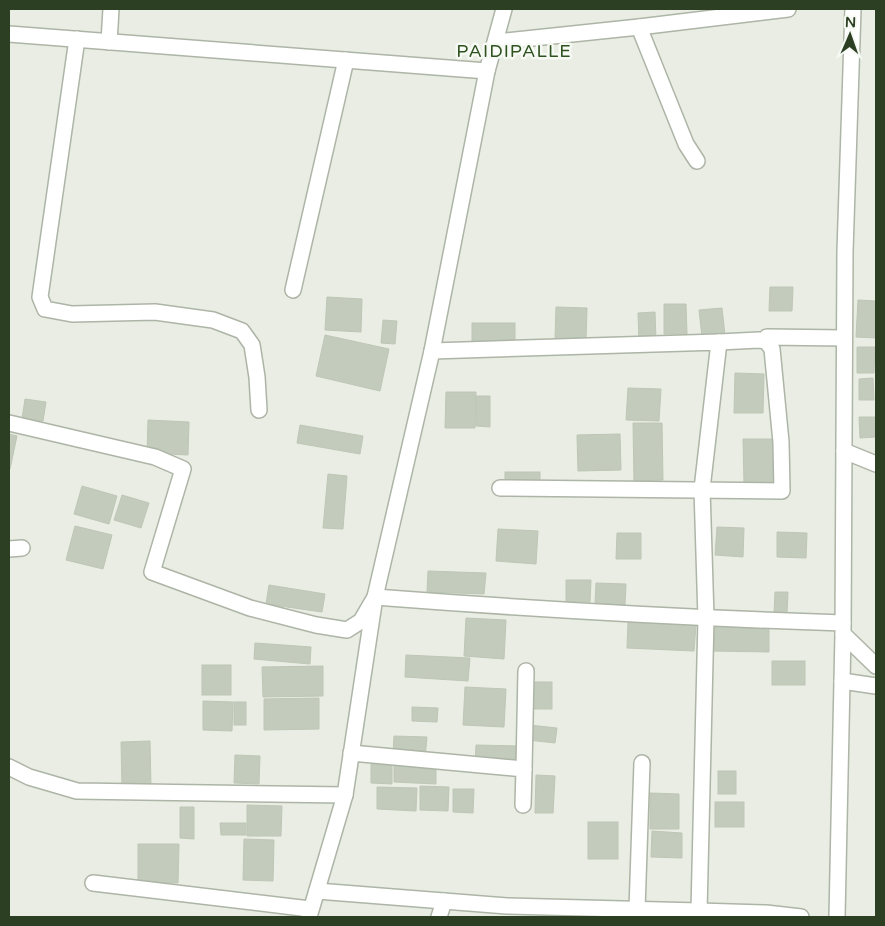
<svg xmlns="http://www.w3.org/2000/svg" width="885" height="926" font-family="'Varela Round',sans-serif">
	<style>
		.building { fill: #c3cbbc; stroke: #bec7b6 }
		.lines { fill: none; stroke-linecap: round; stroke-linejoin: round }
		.minor-casing { stroke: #adb5a6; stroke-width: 18 }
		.minor { stroke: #fff; stroke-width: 15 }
		.labels { text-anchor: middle; stroke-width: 5; stroke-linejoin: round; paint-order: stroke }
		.quarter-label { font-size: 18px; letter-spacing: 1px; fill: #2e511f; stroke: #f7faf4 }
	</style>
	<rect width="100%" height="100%" fill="#e9ede4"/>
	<g class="building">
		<path d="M770,287H793L792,311H769Z"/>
		<path d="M327,297L362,299L361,332L325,330Z"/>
		<path d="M858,300L876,301V338L856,337Z"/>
		<path d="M664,304H686L687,334H664Z"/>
		<path d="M556,307L587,308L586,341L555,340Z"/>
		<path d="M722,308L725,335L702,337L699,310Z"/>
		<path d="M655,312L656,342L639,343L638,313Z"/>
		<path d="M383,320L397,321L395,344L381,343Z"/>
		<rect x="472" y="323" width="43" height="26"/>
		<path d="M325,335L389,349L380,391L316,376Z"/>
		<path d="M857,347H875L874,373H857Z"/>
		<path d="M735,373L764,374L763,413H734Z"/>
		<path d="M873,378L874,400H859V379Z"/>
		<path d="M628,388L661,389L659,421L626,420Z"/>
		<path d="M446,392H476L475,428H445Z"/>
		<path d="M476,396H490V427L476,426Z"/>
		<path d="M25,399L46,402L43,421L22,419Z"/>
		<path d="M859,417H876V437L860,438Z"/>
		<path d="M148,420L189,422L188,455L147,453Z"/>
		<path d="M633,423H662L663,480L634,481Z"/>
		<path d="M300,425L363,436L360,454L297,443Z"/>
		<path d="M9,434L17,436L10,469L9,468Z"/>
		<path d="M620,434L621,470L578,471L577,435Z"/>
		<path d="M743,439H777L778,484L744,485Z"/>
		<rect x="505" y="472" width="35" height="13"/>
		<path d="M328,474L347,476L343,529L323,528Z"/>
		<path d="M82,486L117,496L109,524L74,514Z"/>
		<path d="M122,495L149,503L141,528L114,520Z"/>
		<path d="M75,526L112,535L103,569L66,560Z"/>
		<path d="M717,527L744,528L743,557L715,555Z"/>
		<path d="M498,529L538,531L536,564L496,561Z"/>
		<path d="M777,532L807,533L806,558L777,557Z"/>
		<path d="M617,533H641V559H616Z"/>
		<path d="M428,571L486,573L484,594L427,592Z"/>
		<path d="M566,580H591L590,602H566Z"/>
		<path d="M596,583L626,584L625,605L595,604Z"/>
		<path d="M269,585L325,594L322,612L266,604Z"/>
		<path d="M775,592H788L787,614H774Z"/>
		<path d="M466,618L506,620L504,659L464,656Z"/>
		<path d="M628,622L696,625L694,651L627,648Z"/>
		<path d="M712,627L769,628V652L712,651Z"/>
		<path d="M255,643L311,647L310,664L254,659Z"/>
		<path d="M406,655L470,658L468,681L405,677Z"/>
		<rect x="772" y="661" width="33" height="24"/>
		<rect x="202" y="665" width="29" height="30"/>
		<path d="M323,666V696L263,697L262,667Z"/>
		<rect x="531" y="682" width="21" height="27"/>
		<path d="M465,687L506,689L504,727L463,725Z"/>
		<path d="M319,698V729L264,730V699Z"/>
		<path d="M203,701L233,702L232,731L203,730Z"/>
		<rect x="234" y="702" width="12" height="23"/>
		<path d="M412,707L438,708L437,722L412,721Z"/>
		<path d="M529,725L557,728L555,743L528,740Z"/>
		<path d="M394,736L427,737L425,758L393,757Z"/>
		<path d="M150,741L151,787L122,788L121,742Z"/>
		<path d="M476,745L519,746V765L475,764Z"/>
		<path d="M235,755L260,756L259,784L234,783Z"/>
		<path d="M371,763H392V784L371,783Z"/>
		<path d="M394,763L436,764V784L394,782Z"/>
		<rect x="718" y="771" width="18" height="23"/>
		<path d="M536,775L555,776L553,813H535Z"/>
		<path d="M420,786L449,787L448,811L420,810Z"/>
		<path d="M377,787L417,788L416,811L377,809Z"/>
		<path d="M453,789H474L473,813L453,812Z"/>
		<path d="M650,793L679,794V829H650Z"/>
		<rect x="715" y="802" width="29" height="25"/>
		<path d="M247,805L282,806L281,836H247Z"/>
		<path d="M180,807H194V839L180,838Z"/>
		<rect x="588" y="822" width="30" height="37"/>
		<path d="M220,823H246V835H221Z"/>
		<path d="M652,831L682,833V858L651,857Z"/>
		<path d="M244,839L274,840L273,881L243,880Z"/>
		<path d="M138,844H179L178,883L138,882Z"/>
	</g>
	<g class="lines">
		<defs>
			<g id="minor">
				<path d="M639,27L686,144L697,161"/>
				<path d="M9,34L487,71"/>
				<path d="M77,39L40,297L45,309L72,314L155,312L213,320L242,331L252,345L257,377L259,410"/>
				<path d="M109,42L111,9"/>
				<path d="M496,42L639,27L788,9"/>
				<path d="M293,290L346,60"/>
				<path d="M766,341L767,337L844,338"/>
				<path d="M432,351L719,342L702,489L706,618L699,911"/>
				<path d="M9,423L155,457L183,469L152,572L250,608L316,625L347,630L361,621L375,597C531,609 687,618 843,623"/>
				<path d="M844,451L876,464"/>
				<path d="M500,488L782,491L781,442L772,349L766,341L759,340L719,342"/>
				<path d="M9,549L22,548"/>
				<path d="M843,634L876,666"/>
				<path d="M842,681L876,686"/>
				<path d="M351,753L524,769L523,805"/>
				<path d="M9,767L29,777L77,791L345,795"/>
				<path d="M524,769L526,671"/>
				<path d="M93,883L310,909"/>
				<path d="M317,891L507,906L699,911L766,913L801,917"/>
				<path d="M637,909L642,763"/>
				<path d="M309,917L345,795L375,597L432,351L487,71L504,9"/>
				<path d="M439,917L444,901"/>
				<path d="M837,917L843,634L845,251L853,9"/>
			</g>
		</defs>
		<use href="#minor" class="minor-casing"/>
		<use href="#minor" class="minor"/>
	</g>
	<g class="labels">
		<g class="quarter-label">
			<text x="514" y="57">PAIDIPALLE</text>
		</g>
	</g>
	<rect width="885" height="926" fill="none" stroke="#2c3f23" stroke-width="20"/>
	<g transform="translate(850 35) rotate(2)" stroke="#f7faf4" stroke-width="4" paint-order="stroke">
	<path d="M0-4L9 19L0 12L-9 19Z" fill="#2c3f23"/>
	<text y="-8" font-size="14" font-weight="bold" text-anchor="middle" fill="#2c3f23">N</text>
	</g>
</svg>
